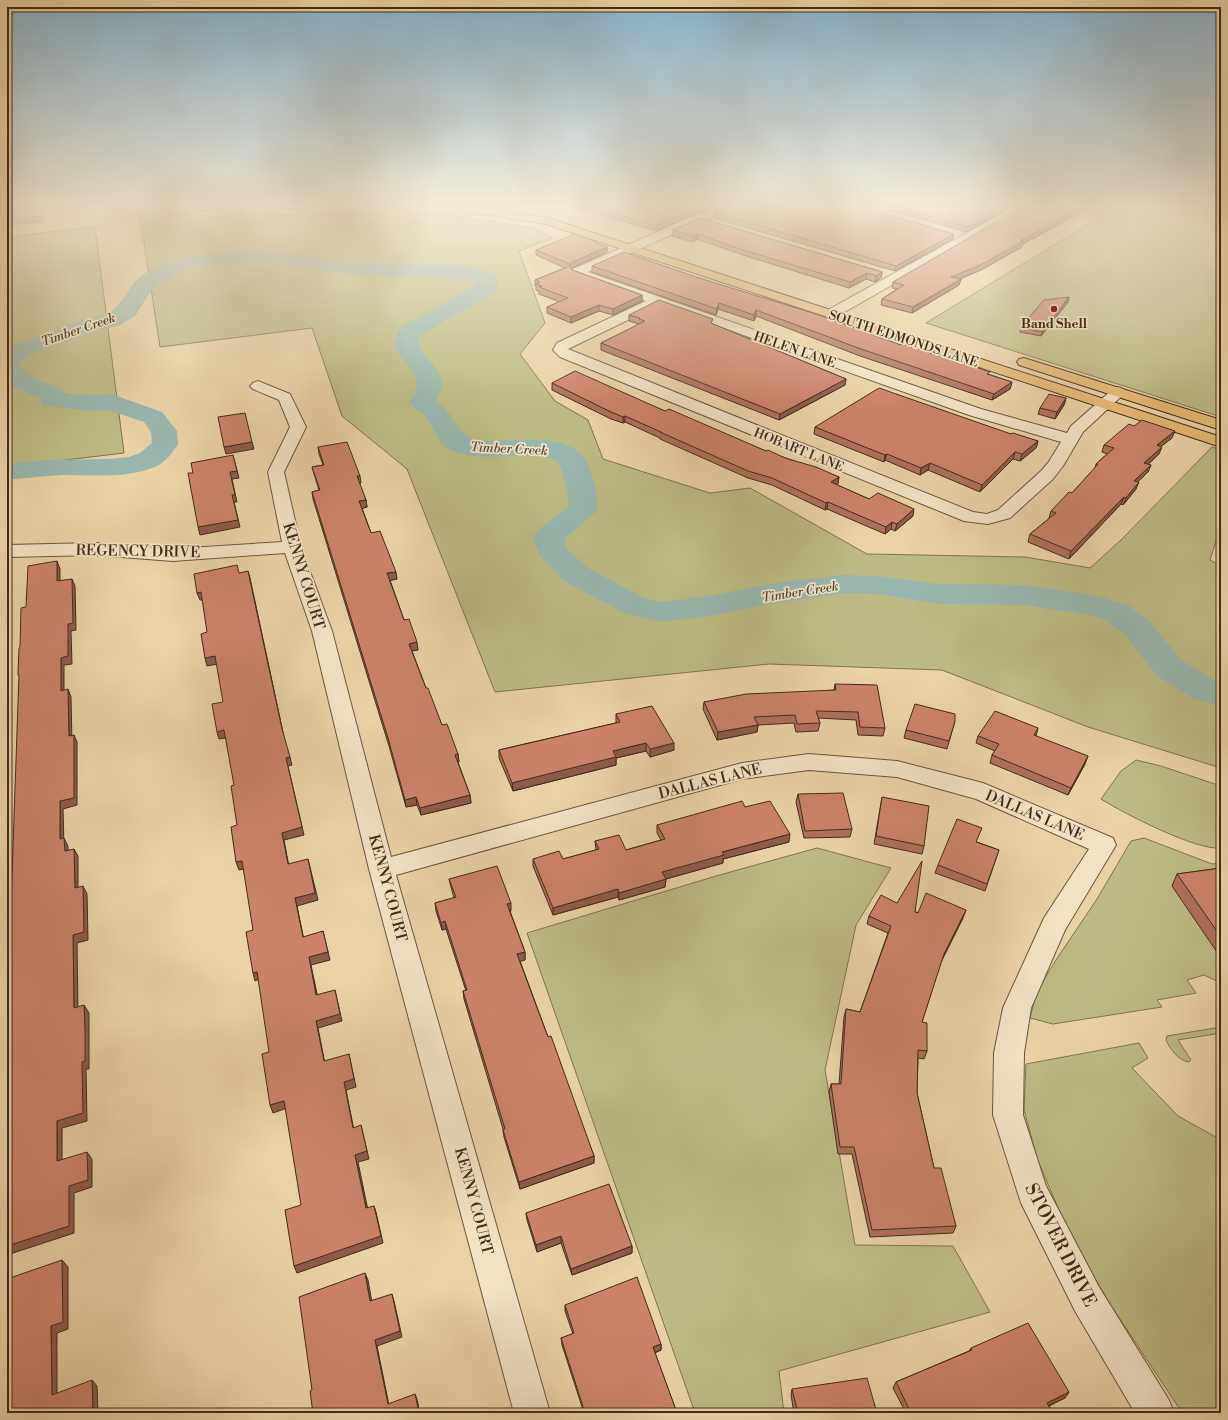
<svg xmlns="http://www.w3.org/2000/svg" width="1228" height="1420" font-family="'Libre Bodoni',serif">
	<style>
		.green { fill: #bcba82; stroke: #7e734f }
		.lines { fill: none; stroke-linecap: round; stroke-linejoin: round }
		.river { fill: #99b6ae; fill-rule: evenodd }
		.minor-casing { stroke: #6a563e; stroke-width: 2 }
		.major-casing { stroke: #402c1c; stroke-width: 2 }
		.minor { fill: #f1e2c4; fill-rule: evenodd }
		.major { fill: #e4b972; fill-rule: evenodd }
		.wall { fill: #af705a; stroke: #402c1c }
		.shaded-wall { fill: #8f5b4a; stroke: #402c1c }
		.building { fill: #cc8269; stroke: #402c1c }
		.poi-dot { fill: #8f2418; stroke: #f1e2c4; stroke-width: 1.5 }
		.labels { text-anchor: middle; stroke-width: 3.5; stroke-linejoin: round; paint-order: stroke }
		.far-poi-label { font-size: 13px; font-weight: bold; fill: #402c1c; stroke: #f1e2c4 }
		.far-water-label { font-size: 13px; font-style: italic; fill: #524839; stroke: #f1e2c4 }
		.far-street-label { font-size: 13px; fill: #402c1c; stroke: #f1e2c4 }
		.street-label { font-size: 15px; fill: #402c1c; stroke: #f1e2c4 }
		.near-street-label { font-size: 18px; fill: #402c1c; stroke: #f1e2c4 }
	</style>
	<rect width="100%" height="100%" fill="#e9d2a4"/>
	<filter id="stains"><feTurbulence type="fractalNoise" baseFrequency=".005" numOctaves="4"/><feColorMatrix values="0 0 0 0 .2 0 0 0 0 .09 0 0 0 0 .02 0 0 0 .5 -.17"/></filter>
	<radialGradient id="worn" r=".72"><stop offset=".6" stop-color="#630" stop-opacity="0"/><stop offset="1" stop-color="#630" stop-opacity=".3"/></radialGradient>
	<g class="green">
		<path d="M138,204L179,213L231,218H287L381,213L447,215L535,228L552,238L519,251L545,323L520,354L555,401L588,420L603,459L710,493L750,488L867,554L1025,557L1090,568L1121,540L1212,447L1221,450V525L1210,560L1221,566V768L1088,727L942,670L769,664L495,692L407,469L342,416L312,328L160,347Z"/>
		<path d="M1121,204H1221V417L926,323Z"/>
		<path d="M95,227L124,453L7,467V237Z"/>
		<path d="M1136,760L1161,766L1221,786V848C1197,851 1123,813 1101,799L1121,771Z"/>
		<path d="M1144,838L1212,864L1221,863V983L1204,975L1187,980L1196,993L1157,1000L1162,1007L1053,1024L1030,1018L1037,991L1056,960L1097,899L1131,841Z"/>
		<path d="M817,848L891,868L856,925L825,1070L855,1245L953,1246L990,1312L779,1371L784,1413H695L527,933L716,876Z"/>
		<path d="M1221,1027V1033L1178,1040L1191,1060L1189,1062C1179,1061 1170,1049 1166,1040L1167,1036Z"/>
		<path d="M1139,1043L1148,1058L1132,1068L1178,1116L1221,1140V1413H1185L1177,1405L1110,1304L1071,1238L1038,1161L1024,1110L1026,1064Z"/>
	</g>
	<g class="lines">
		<path class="river" d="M249,251C295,251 340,263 386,265C416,266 462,260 489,272C497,276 500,284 496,292L419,336C414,359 456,369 436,400C452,411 455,431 472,439C506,446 568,426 587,463C594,477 596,493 598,508L594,514L564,539L567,549L586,567L646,599L663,602L715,595L776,583L843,575L878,576L938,584L1023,585L1097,596L1129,606L1149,621L1181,660L1216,681L1221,682V706L1194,699L1157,676L1125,635L1105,620L1091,615L1023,605L938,604L878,594L843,593L776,603L715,615L663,622L626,614L564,581L542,558L538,552L533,537L537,531L569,506L565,482L559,463C549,455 537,456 524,456C501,456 462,461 443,445C436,437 434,427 427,419C422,412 414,409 409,402C412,398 415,395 416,391C424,365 381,356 400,328L477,284L476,281L466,278L386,277L349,274L271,263L203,266L185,270L164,279L153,288L135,316L118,326L101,329L31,354L20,362L19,366L35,379L60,388L64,393L89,395L111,394L162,412L177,431L178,444C173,452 166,461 157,466C128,479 93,475 62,475C44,476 25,478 7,480V464L45,460L108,459L129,457L140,453L152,443L151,432L144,422L109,410L89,411L43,405L39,397L17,389L7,381V349L15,344C39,336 62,327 86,319C92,317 99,317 104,315C124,307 125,290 139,278C169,253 212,253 249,251Z"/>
		<defs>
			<g id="minor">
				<path d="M23,204H57L52,207L7,213V207Z"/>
				<path d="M721,204H737L736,206L588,272L981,409L1067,433L1071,426L1113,389L1118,387L1123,389L1126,392L1083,432L1063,466L1053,479L1010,518L988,524L964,521L560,357L553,350L557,343L646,301L573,275L571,272L573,269ZM659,305L969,415L1061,442L1048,463L1041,471L998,510L987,514L973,512L568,349Z"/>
				<path d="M1019,204H1033L836,317H826L824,314L826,311Z"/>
				<path d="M258,381L290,394L306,427L284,472L301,547L332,631L391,857L742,763L809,754L897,761L983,783L1113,838L1116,845L1065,930L1031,1008L1024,1053L1023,1115L1046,1186L1099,1287L1169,1400L1174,1413H1135L1075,1311L1021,1203L993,1115L994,1053L1003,1008L1044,918L1089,849L976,799L897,777L809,770L742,779L396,875L550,1413H514L369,869L312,631L285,553L173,561L96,555L7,557V545L96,543L173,549L282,542L268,472L290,427L279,400L253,389L250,386L253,383Z"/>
			</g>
			<g id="major">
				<path d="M177,204H216L288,209L375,204H439L491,209L548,218L1221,437V447L546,224L491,215L415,209L288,215L234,213L182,207Z"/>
				<path d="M1024,358L1221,420V430L1019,365L1017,362L1019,359Z"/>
			</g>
		</defs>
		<use href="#minor" class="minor-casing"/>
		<use href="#major" class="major-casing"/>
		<use href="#minor" class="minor"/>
		<use href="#major" class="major"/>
	</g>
	<g class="wall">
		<path d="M563,204H638L647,207L653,204H716L656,231Z"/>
		<path d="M869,204H1015L966,232Z"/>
		<path d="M1084,209L1083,211L1023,244L1022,247L981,270L960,279H961L959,285L912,313L881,305L882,299L897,289L892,288L893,282Z"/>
		<path d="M714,212L953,239L895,271L714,218Z"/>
		<path d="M700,218L882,272L881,278L875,282L866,279L849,288L743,255L697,239L693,242L672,236L673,230Z"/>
		<path d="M598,244L607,247V252L572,268L571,269L572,270L642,295V301L613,315L599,311L571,323L547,313V307L560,302L539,294V291L536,290V286H535V280L565,268L536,255V250Z"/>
		<path d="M592,266L699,278L1012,382L1010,389L992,400L860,356L756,316L754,321L718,309L716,315L592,272Z"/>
		<path d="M1069,297L1068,302L1041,336L1020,332L1021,327Z"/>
		<path d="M629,315L713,324L846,379L845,385L779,420L601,350V343L639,325V324L629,321Z"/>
		<path d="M552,383L665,411L766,451L839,477L837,485L869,499L913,516L895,531L891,529L885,534L827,509L825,510L772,485L748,478L660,439V438L625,422L623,423L611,419L552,390Z"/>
		<path d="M1066,398L1064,405L1055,419L1038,414L1040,408Z"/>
		<path d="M815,427L1011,434L1038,441L1036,448L1020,461L1013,459L980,492L928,470L920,475L885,460L884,462L814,434Z"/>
		<path d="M1172,438L1161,446L1159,454L1148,464L1151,465L1148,472L1138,482L1136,489L1123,505L1121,504L1069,559L1028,542L1030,534L1050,518H1049L1051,511L1072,493L1095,468L1096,464L1107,454L1102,452L1104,445Z"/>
		<path d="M318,447L361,483H359L366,500L367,507L362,508L371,533L397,579L390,580L404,620L418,650L412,651L426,688L442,725L458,754L459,762H458L470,795L471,803L421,815L417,805L406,807L389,746L313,499L312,492L319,490L314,474L312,467L323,465L319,454Z"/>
		<path d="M835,684L885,728L883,736L858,735L856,720L818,718L820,723L818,731L796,732L794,723L758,725L757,732L717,740L703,709L704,702L834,690Z"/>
		<path d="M616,714L674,750L650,757L646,751L616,758V765L513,791L499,758V750L616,723Z"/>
		<path d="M955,721L947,749L904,738L906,730Z"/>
		<path d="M1038,728L1036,736L1085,764L1068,795L990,763L992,755L995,751L976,743L978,736Z"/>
		<path d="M798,794L852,829L850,837L804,838L796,802Z"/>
		<path d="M882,797L924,846L922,854L874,844Z"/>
		<path d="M745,807L789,842L723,859V863L666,879L665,887L619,900L618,897L553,915L533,866V859H563L596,850L595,841L626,850L661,840L657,833V825Z"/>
		<path d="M977,842L999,850L985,891L935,873L938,865Z"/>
		<path d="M1221,868V958L1172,886L1177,874Z"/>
		<path d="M449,879L511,911H510L525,952V960L520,961L548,1037L594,1156V1163L520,1189L504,1137L503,1130V1129L464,999L463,991H466L446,929L442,930L436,911L435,903L454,898L451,887Z"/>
		<path d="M915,912L963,918L941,962L922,1022L927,1051L924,1059L918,1058L917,1093L934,1168L956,1226L953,1233L870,1237L852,1154H838L829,1092L831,1084H839L844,1017L846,1009L860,1012L888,933L867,924L869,916Z"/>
		<path d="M526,1213L632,1246V1253L572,1275L561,1243L537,1252L527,1220Z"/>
		<path d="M565,1305L661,1344V1350L655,1353L677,1413H584L562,1345L561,1338L573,1334L565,1311Z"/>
		<path d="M971,1348L1069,1392L1065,1398L1049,1406L1053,1413H906L893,1388L896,1382L969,1351Z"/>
		<path d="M792,1389L877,1413H794L791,1395Z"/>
	</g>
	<g class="shaded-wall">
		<path d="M42,204L43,210L44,222L7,225V219Z"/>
		<path d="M704,204H716L656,231V226Z"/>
		<path d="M1007,204H1015L966,232L967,227Z"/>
		<path d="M1084,204H1092L1084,209L1083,211L1023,244L1022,247L981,270L950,283L951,277L1020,241Z"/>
		<path d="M698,234L697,239L693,242V236Z"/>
		<path d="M954,234L953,239L895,271L896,266Z"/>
		<path d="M607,247V252L572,268L570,270V264L572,262Z"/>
		<path d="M882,272L881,278L875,282L876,276Z"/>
		<path d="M867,273L866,279L849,288L850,282Z"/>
		<path d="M961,279L959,285L912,313L913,307Z"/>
		<path d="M642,295V301L613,315V309Z"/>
		<path d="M1069,297L1068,302L1041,336L1042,332Z"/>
		<path d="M719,303L718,309L716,315L717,309Z"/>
		<path d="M599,305V311L571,323V317Z"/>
		<path d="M756,310V316L754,321V315Z"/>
		<path d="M846,379L845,385L779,420L780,414Z"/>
		<path d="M1012,382L1010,389L992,400L994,394Z"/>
		<path d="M1066,398L1064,405L1055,419L1057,412Z"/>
		<path d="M625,416V422L623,423V417Z"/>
		<path d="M1175,431L1172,438L1154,452L1157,445Z"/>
		<path d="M1038,441L1036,448L1020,461L1022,454Z"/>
		<path d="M252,442L254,449L226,454L224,447Z"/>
		<path d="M1162,447L1159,454L1142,470L1144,463Z"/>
		<path d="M1015,452L1013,459L980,492L982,485Z"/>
		<path d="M887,454L885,460L884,462L885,455Z"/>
		<path d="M233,455L239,478L232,479L237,502H234L240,527L200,535L198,527L232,495L230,472Z"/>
		<path d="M930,463L928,470L920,475L921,468Z"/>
		<path d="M1151,465L1148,472L1132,488L1134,481Z"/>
		<path d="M357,476H360L361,483H358Z"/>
		<path d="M839,477L838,484L830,489L831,482Z"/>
		<path d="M1139,482L1136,489L1123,505L1126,498Z"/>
		<path d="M1124,497L1121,504L1069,559L1071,551Z"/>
		<path d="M366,500L367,507L361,509L359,501Z"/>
		<path d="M828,502L827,509L825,510L826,503Z"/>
		<path d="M914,509L913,516L895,531L897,524Z"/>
		<path d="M892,522L891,529L885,534L886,527Z"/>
		<path d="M57,561L60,569V589L57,581Z"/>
		<path d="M248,571L250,578L284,737L282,729Z"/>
		<path d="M396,572L397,579L388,581L387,573Z"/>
		<path d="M72,579L75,586L76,630L71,631L72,664L64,665V698L61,691V658L68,624Z"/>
		<path d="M201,592L203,600H200L197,593Z"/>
		<path d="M417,642L418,650L411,651L409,644Z"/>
		<path d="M215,656L218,664L207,666L205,658Z"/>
		<path d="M68,689L71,697L72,744L69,736Z"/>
		<path d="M758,725L757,732L717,740L718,732Z"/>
		<path d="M224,730L226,738L219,739L217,732Z"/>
		<path d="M74,735L77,742V805L63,809L64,847L60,839V801Z"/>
		<path d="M646,743V751L616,758V765L513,791L512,783L613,751Z"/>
		<path d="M674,743V750L650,757V749Z"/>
		<path d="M458,754L459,762L456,763L455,755Z"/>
		<path d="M1088,756L1085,764L1068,795L1071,788Z"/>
		<path d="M290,757L292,765L288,766L304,835L284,840L290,872L288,864L282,833L286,758Z"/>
		<path d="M470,795L471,803L421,815L420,808Z"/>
		<path d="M416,797L417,805L406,807L405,800Z"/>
		<path d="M790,834L789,842L723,859V863L662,880V872L722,852Z"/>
		<path d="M64,838L68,846V859L65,851Z"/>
		<path d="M74,849L78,856V896L75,888Z"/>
		<path d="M308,859L318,900L297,906L305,945L303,937L295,898Z"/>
		<path d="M242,861L244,869L239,870L236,862Z"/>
		<path d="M666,879L665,887L619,900V893Z"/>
		<path d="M83,886L87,894L88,940L77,943L78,1016L74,1008L73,935Z"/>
		<path d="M618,889V897L553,915V908Z"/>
		<path d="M511,903V911L508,912L507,904Z"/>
		<path d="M966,910L963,918L941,962L944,954Z"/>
		<path d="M445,921L446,929L442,930L441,923Z"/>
		<path d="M323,931L330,960L311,965L319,1003L316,995L309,957Z"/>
		<path d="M525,952V960L518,962L517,954Z"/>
		<path d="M257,972L259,979L255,981L253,973Z"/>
		<path d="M335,990L342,1021L318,1028L326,1069L324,1061L316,1021Z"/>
		<path d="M84,1005L89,1013V1069H86L87,1121L62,1128V1168L57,1161V1121L82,1062Z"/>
		<path d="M349,1054L356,1087L346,1090L355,1135L353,1128L344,1082Z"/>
		<path d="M284,1101L287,1108L273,1113L270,1105Z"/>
		<path d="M361,1125L369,1159L358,1162L369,1215L366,1208L355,1155Z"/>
		<path d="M87,1152L92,1159V1187L74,1193V1233L7,1255V1246L69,1186Z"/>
		<path d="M594,1156V1163L520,1189L519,1182Z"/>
		<path d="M374,1206L376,1212L383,1243L297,1273L294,1266Z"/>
		<path d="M561,1236V1243L537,1252L536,1245Z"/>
		<path d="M632,1246V1253L572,1275L571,1269Z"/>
		<path d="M62,1260L68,1267V1329L57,1333V1401L52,1395L51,1326Z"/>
		<path d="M365,1273L368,1280L373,1308L370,1301Z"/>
		<path d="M392,1294L394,1301L402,1337L377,1346L390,1410L388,1404L375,1340Z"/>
		<path d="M661,1344V1350L653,1353V1347Z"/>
		<path d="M92,1380L97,1386L98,1413H93Z"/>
		<path d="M1069,1392L1065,1398L1043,1408L1047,1403Z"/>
		<path d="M415,1394L417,1399L420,1413H419Z"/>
	</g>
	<g class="building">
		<path d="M39,204H42V216L7,219V209Z"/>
		<path d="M583,204H638L647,207L653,204H704L656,226Z"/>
		<path d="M729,204H853L954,234L896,266L714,212Z"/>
		<path d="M889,204H1007L967,227Z"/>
		<path d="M1027,204H1084L1085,205L1020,241H1024L982,264L951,277L961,279L913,307L882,299L904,285L893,282Z"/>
		<path d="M700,218L882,272L876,276L867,273L850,282L743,250L698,234L693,236L673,230Z"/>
		<path d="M575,234L598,242L596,243L607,247L572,262L570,264L536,250Z"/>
		<path d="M624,252L699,278L822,316L901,345L903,344L936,355L938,354L990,372L987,374L1012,382L994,394L861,349L756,310L754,315L719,303L717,309L592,266Z"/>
		<path d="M570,266L572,270L642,295L613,309L599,305L571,317L547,307L568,298L539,287L542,286L536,284L540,282L535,280Z"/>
		<path d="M1069,297L1042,332L1021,327L1044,300Z"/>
		<path d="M659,300L713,319L711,323L846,379L780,414L601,343L645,321L639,319L640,318L629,315Z"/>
		<path d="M575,371L665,411L669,409L766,451L768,450L785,458L816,467L839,477L831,482L869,499L878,493L914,509L897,524L892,522L886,527L828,502L826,503L772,478L748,471L660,432H661L625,416L623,417L611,412L552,383Z"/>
		<path d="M879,388L1011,434L1013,433L1038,441L1022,454L1015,452L982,485L930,463L921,468L887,454L885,455L815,427Z"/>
		<path d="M1049,394L1066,398L1057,412L1040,408Z"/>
		<path d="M245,413L252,442L224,447L218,417Z"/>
		<path d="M1142,420L1175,431L1157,445L1162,447L1144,463L1151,465L1134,481L1139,482L1126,498L1124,497L1071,551L1030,534L1056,513L1051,511L1069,492L1072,493L1098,464H1096L1114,448L1104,445L1129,424L1134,426Z"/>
		<path d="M347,442L360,476H357L366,500L359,501L371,533L380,531L396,572L387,573L404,620L409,619L417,642L409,644L426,688H428L442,725L447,724L458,754L455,755L470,795L420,808L416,797L405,800L388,738L312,492L320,490L312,467L324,465L318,447Z"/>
		<path d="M233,455L237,471L230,472L235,495H232L238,520L198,527L188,473H193L191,463Z"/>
		<path d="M57,561V581L72,579L73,623L68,624V656L61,658V691L68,689L69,736L74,735V798L60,801V839L64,838L65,851L74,849L75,888L83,886L84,932L73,935L74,1008L84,1005L85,1030V1061L82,1062L83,1113L57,1121V1161L87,1152L88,1180L69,1186V1226L7,1246V1027H8L10,905L11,904L19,675H18L19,648L20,647L21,608L26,607L28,566Z"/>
		<path d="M237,565L239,573L248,571L282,729L290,757L286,758L302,827L282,833L288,864L308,859L315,893L295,898L303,937L323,931L328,952L309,957L316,995L335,990L340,1014L316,1021L324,1061L349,1054L354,1079L344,1082L353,1128L361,1125L367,1151L355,1155L366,1208L374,1206L381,1236L294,1266L285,1210L301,1205L284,1101L270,1105L262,1054L269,1052L257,972L253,973L246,932L253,930L242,861L236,862L231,827L237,825L231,786L234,785L224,730L217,732L212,704L223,702L215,656L205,658L201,634L207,632L201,592L197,593L194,574Z"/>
		<path d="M835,684L877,685L885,728L860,727L858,712L816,711L820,723L797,724L795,715L754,717L758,725L718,732L704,702L746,694L836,690Z"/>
		<path d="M915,704L955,714V721L949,741L906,730Z"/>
		<path d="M652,706L674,743L650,749L646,743L613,751L616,757L512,783L499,750L620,722L616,714Z"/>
		<path d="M995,711L1038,728L1034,735L1088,756L1071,788L992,755L999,744L978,736Z"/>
		<path d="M843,793L852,829L805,831L798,794Z"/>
		<path d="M882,797L929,806L924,846L876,836Z"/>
		<path d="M742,801L745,807L770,801L790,834L722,852L724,855L662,872L666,879L619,893L618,889L553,908L533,859L559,851L563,859L599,849L595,841L619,835L626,850L665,839L657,825Z"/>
		<path d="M957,819L982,828L976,842L999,850L987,884L938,865Z"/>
		<path d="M922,861L915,912L918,913L926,893L966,910L944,954L922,1022L927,1023V1051L918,1050L917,1093L934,1168H941L956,1226L872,1230L854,1147H840L831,1084H841L846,1009L860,1012L891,926L869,916L881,895L897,903Z"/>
		<path d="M497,866L511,903L507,904L525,952L517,954L548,1037L551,1036L594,1156L519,1182L503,1130L505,1129L463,991L467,990L445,921L441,923L435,903L456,897L449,879Z"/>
		<path d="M1221,868V937L1177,874Z"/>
		<path d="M609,1184L632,1246L571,1269L561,1236L536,1245L526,1213Z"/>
		<path d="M62,1260L63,1322L51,1326L52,1395L92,1380L93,1413H7V1279Z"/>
		<path d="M365,1273L370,1301L392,1294L400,1331L375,1340L388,1404L415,1394L419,1413H313L310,1391L312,1390L299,1297Z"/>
		<path d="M637,1277L661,1344L653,1347L677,1413H585L561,1338L574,1333L565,1305Z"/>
		<path d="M1028,1323L1069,1392L1047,1403L1053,1413H911L896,1382L972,1350L971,1348Z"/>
		<path d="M867,1378L877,1413H798L792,1389Z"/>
	</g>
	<linearGradient id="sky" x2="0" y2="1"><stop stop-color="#88b5d1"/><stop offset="0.51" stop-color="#f5ebd6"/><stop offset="1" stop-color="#f5ebd6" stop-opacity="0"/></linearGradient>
	<rect width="1228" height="403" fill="url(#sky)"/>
	<circle class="poi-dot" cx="1054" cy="309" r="4"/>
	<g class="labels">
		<g class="far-poi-label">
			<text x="1054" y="328">Band Shell</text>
		</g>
		<g class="far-water-label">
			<text transform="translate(78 329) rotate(-19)" y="5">Timber Creek</text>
			<text transform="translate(509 448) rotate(3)" y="5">Timber Creek</text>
			<text transform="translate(800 591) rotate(-9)" y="5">Timber Creek</text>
		</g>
		<g class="far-street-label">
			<text transform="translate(904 338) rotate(18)" y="5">SOUTH EDMONDS LANE</text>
			<text transform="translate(795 349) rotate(19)" y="5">HELEN LANE</text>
			<text transform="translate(799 449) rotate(22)" y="5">HOBART LANE</text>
		</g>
		<g class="street-label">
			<text transform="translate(138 551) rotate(1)" y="5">REGENCY DRIVE</text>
			<text transform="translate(304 576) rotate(73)" y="5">KENNY COURT</text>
			<text transform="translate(710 781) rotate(-14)" y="5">DALLAS LANE</text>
			<text transform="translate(1035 815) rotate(23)" y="5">DALLAS LANE</text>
			<text transform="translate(388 888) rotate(75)" y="5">KENNY COURT</text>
			<text transform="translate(474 1201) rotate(75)" y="5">KENNY COURT</text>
		</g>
		<g class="near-street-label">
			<text transform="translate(1061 1245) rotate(63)" y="6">STOVER DRIVE</text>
		</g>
	</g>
	<rect width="1228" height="1420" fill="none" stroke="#e9d2a4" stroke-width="24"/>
	<rect x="8" y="8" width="1212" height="1404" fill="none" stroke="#402c1c" stroke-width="2"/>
	<rect x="12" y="12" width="1204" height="1396" fill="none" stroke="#402c1c"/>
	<rect width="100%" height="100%" filter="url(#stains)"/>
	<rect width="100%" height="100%" fill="url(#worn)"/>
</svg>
